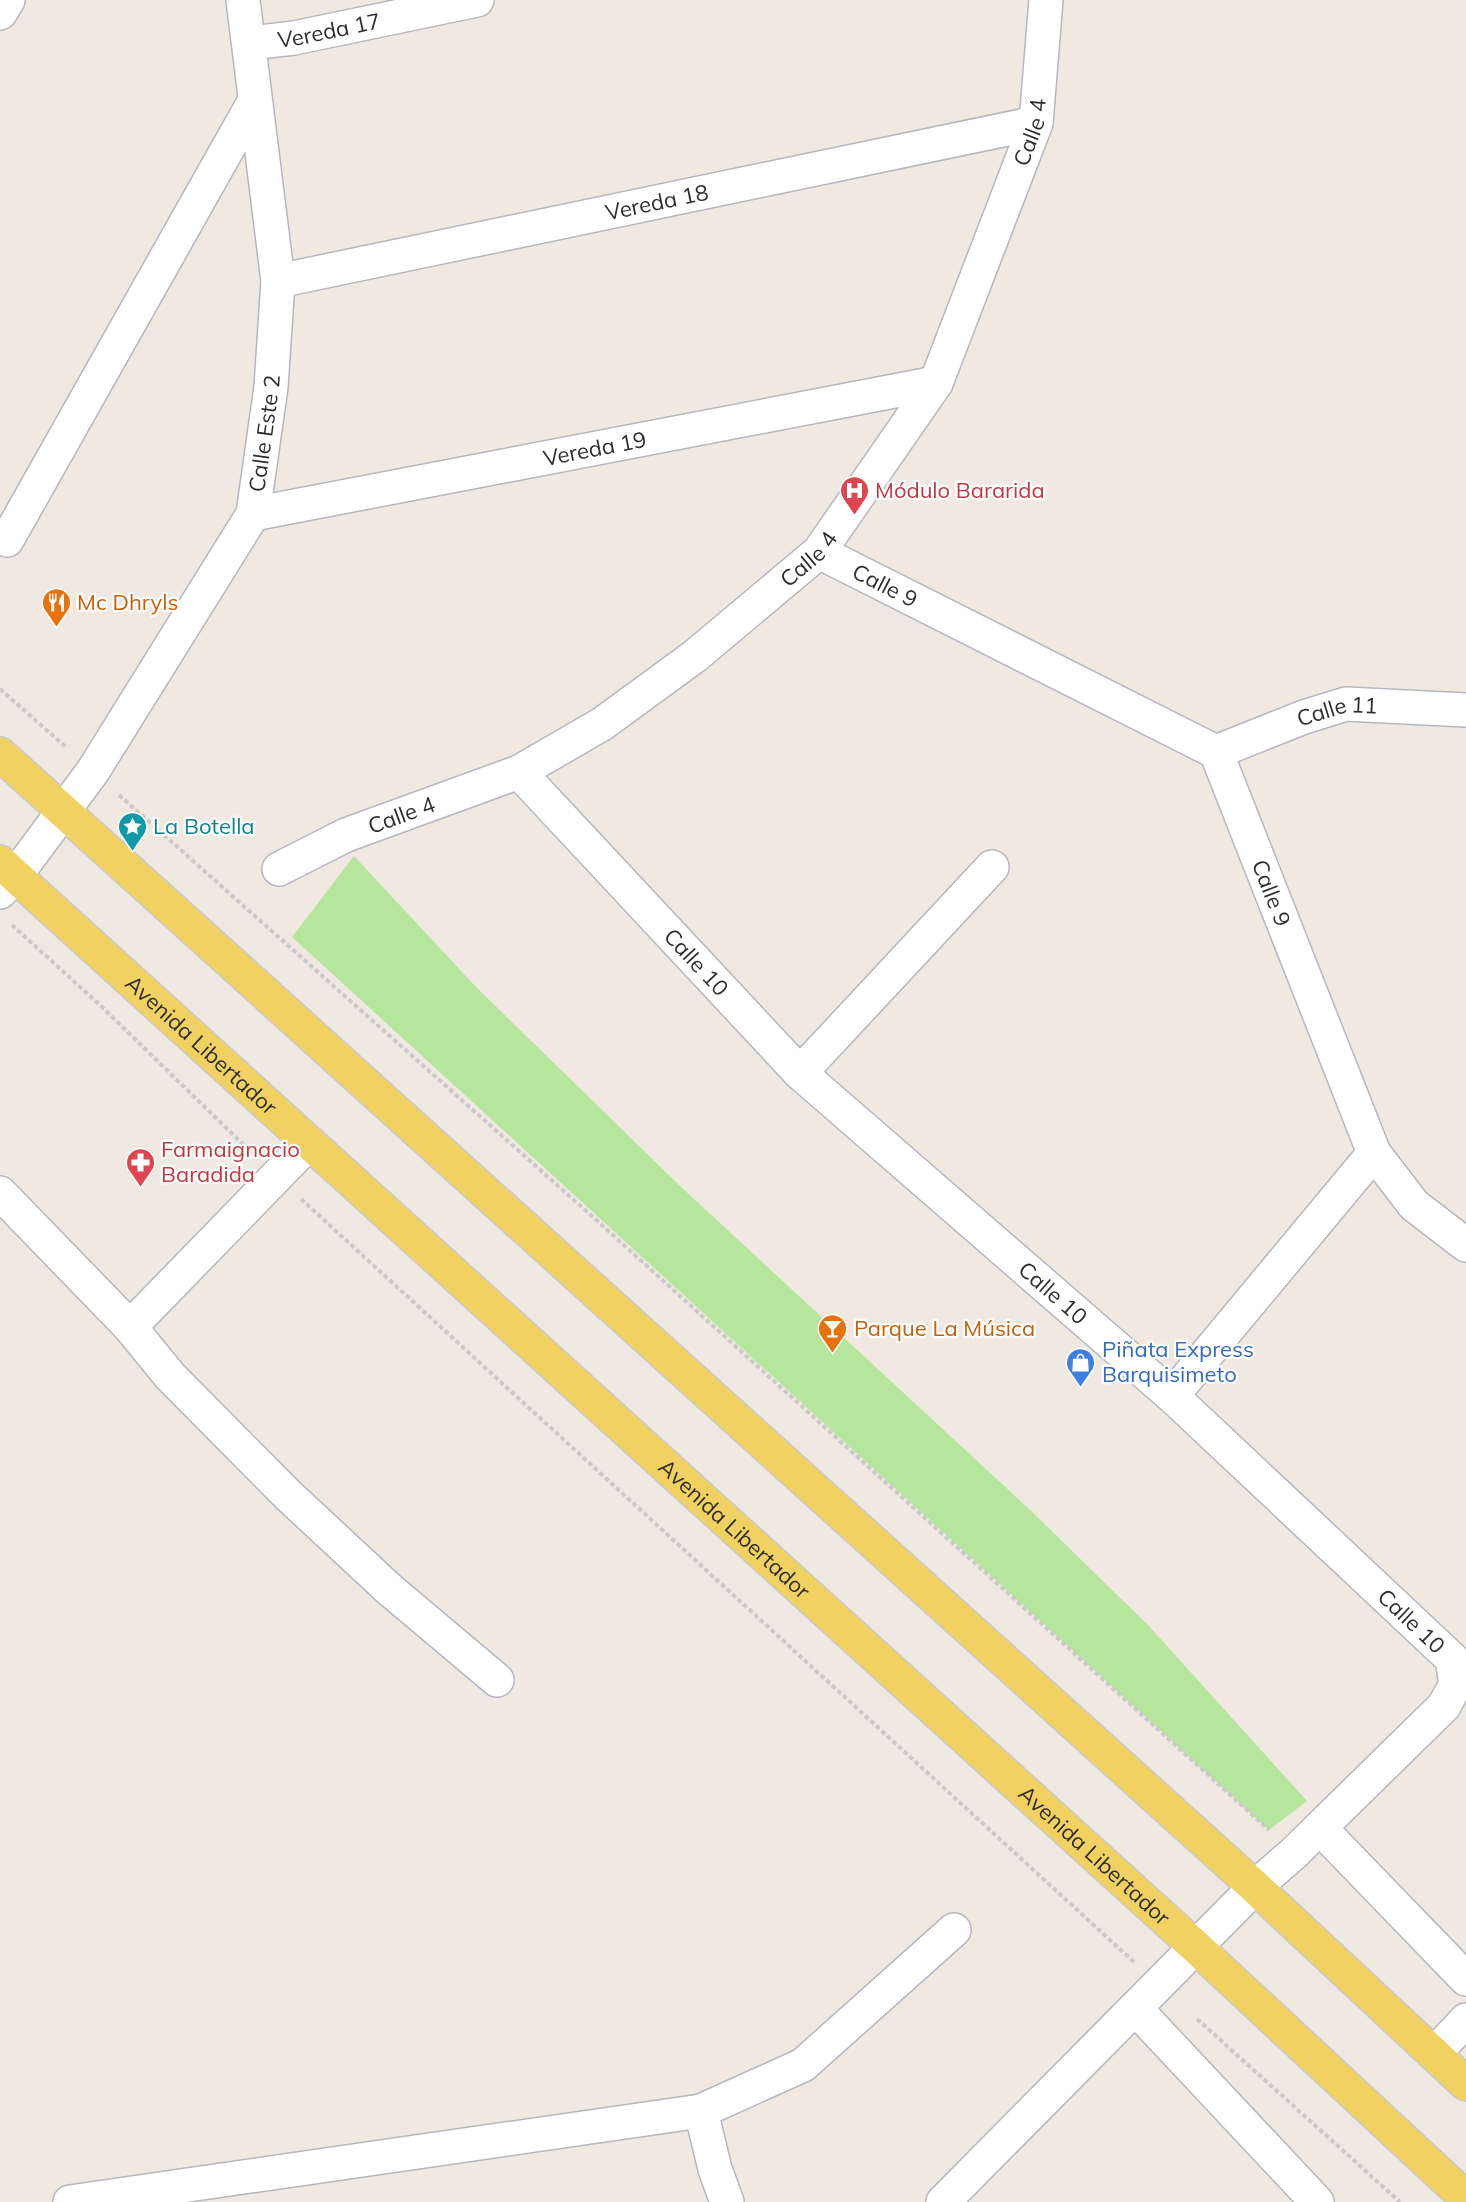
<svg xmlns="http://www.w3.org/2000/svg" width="1466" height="2202" font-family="Mulish,sans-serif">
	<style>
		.green { fill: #b6e59e }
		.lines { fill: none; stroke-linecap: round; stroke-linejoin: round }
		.minor-casing { stroke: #b4b7c1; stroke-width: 36 }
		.major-casing { stroke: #c9c9c9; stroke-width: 36 }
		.path { stroke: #c9c9c9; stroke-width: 4; stroke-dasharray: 4.5 3; stroke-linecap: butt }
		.minor { stroke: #fff; stroke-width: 33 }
		.major { stroke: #f2d163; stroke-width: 33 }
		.labels { text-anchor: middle; stroke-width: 4.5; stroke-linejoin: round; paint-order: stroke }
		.street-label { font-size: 22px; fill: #2e2e2e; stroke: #fff }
		.health-label { font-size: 22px; fill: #be3a42; stroke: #fff; text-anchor: start }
		.food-label { font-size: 22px; fill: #c56008; stroke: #fff; text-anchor: start }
		.culture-label { font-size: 22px; fill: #0d838f; stroke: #fff; text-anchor: start }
		.shop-label { font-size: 22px; fill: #366cbe; stroke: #fff; text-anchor: start }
	</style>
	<rect width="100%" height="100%" fill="#efe9e1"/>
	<path class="green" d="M354,856L477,988L680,1186L1028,1508L1148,1625L1307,1801L1269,1830L292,937Z"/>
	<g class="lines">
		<defs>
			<g id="minor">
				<path d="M0,13L8,0"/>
				<path id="s1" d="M250,43L294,38L477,0"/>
				<path id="s2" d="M278,281L1036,123"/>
				<path id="s3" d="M253,514L936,383"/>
				<path d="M7,540L254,102"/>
				<path id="s4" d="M819,552L1216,752L1374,1153L1172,1396"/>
				<path id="s5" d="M1216,752L1304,717L1346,704L1466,710"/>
				<path id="s6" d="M519,772L800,1073L1172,1396L1452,1659L1456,1684L1444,1706L1294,1853L1255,1887L943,2202"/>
				<path id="s7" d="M279,869L346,835L519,772L602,724L695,656L819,552L936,383L1036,123L1046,0"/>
				<path id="s8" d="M0,892L16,875L93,771L253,514L271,387L278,281L243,0"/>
				<path d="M800,1073L992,867"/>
				<path d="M1374,1153L1414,1205L1466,1245"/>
				<path d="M0,1193L130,1327L170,1376L288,1495L389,1589L497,1680"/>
				<path d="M130,1327L309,1143"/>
				<path d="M1320,1828L1466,1979"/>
				<path d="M1135,2008L1317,2202"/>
				<path d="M1434,2054L1466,2020"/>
				<path d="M701,2111L803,2065L954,1930"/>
				<path d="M70,2202L701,2111L715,2169L727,2202"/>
			</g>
			<g id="major">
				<path d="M0,754L1255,1887L1466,2084"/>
				<path id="s9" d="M0,862L1197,1948L1466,2198"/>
			</g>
		</defs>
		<use href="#minor" class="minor-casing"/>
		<use href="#major" class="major-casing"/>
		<g class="path">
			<path d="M0,689L67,748"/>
			<path d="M119,795L583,1208L1269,1830"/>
			<path d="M12,925L101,1006L252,1153"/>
			<path d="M301,1199L1134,1962"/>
			<path d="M1197,2019L1400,2202"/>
		</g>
		<use href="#minor" class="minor"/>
		<use href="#major" class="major"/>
	</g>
	<defs>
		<symbol id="hospital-pin" viewBox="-11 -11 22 30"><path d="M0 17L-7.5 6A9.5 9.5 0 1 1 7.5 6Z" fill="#e0444e" stroke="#fff"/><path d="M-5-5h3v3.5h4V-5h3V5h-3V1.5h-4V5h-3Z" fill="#fff"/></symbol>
		<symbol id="restaurant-pin" viewBox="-11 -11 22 30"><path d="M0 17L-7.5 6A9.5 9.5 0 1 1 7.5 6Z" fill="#e8710a" stroke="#fff"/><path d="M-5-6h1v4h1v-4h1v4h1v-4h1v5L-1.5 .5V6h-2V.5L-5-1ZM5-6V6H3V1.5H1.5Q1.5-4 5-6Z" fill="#fff"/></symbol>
		<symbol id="sight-pin" viewBox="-11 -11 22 30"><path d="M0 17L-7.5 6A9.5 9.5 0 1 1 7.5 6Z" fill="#0f9aa8" stroke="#fff"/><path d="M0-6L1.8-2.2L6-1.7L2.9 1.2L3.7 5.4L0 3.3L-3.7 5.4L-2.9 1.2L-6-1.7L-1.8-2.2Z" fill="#fff"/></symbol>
		<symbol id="pharmacy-pin" viewBox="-11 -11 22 30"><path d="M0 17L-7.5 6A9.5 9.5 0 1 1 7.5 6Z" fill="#e0444e" stroke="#fff"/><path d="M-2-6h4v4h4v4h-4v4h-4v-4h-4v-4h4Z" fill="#fff"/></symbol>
		<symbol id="bar-pin" viewBox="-11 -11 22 30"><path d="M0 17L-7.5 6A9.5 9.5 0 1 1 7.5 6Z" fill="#e8710a" stroke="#fff"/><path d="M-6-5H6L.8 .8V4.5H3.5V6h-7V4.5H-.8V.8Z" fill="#fff"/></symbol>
		<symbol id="shop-pin" viewBox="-11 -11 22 30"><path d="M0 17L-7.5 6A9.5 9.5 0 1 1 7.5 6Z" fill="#3f7fe0" stroke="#fff"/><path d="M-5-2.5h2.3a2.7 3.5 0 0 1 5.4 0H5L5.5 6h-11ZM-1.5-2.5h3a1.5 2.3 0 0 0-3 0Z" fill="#fff"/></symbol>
	</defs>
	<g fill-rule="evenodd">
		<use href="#hospital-pin" x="838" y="474" width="33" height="45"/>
		<use href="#restaurant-pin" x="40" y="586" width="33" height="45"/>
		<use href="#sight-pin" x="116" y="810" width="33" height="45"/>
		<use href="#pharmacy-pin" x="124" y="1146" width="33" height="45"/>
		<use href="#bar-pin" x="816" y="1312" width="33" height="45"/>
		<use href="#shop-pin" x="1064" y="1346" width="33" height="45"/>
	</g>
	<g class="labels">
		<g class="street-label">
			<text dy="8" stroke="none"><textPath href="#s1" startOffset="80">Vereda 17</textPath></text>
			<text dy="8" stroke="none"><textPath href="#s7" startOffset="1106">Calle 4</textPath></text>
			<text dy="8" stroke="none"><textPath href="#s2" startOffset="387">Vereda 18</textPath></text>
			<text dy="8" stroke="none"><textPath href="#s8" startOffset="537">Calle Este 2</textPath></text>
			<text dy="8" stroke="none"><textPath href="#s3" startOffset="348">Vereda 19</textPath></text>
			<text dy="8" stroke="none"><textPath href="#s7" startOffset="620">Calle 4</textPath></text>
			<text dy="8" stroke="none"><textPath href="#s4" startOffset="74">Calle 9</textPath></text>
			<text dy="8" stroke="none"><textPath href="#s5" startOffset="129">Calle 11</textPath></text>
			<text dy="8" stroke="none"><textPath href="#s7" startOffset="134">Calle 4</textPath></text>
			<text dy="8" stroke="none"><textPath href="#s4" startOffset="596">Calle 9</textPath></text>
			<text dy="8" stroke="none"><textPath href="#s6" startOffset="260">Calle 10</textPath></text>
			<text dy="8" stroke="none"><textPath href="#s9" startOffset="272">Avenida Libertador</textPath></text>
			<text dy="8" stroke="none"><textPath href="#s6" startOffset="747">Calle 10</textPath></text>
			<text dy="8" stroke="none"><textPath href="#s9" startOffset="992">Avenida Libertador</textPath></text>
			<text dy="8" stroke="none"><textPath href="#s6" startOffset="1233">Calle 10</textPath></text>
			<text dy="8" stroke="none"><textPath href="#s9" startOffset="1478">Avenida Libertador</textPath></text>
		</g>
		<g class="health-label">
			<text x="875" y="498">Módulo Bararida</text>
			<text x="161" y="1157">Farmaignacio<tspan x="161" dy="25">Baradida</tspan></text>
		</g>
		<g class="food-label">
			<text x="77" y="610">Mc Dhryls</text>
			<text x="854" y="1336">Parque La Música</text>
		</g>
		<g class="culture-label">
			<text x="153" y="834">La Botella</text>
		</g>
		<g class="shop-label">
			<text x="1102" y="1357">Piñata Express<tspan x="1102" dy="25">Barquisimeto</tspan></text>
		</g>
	</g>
</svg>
